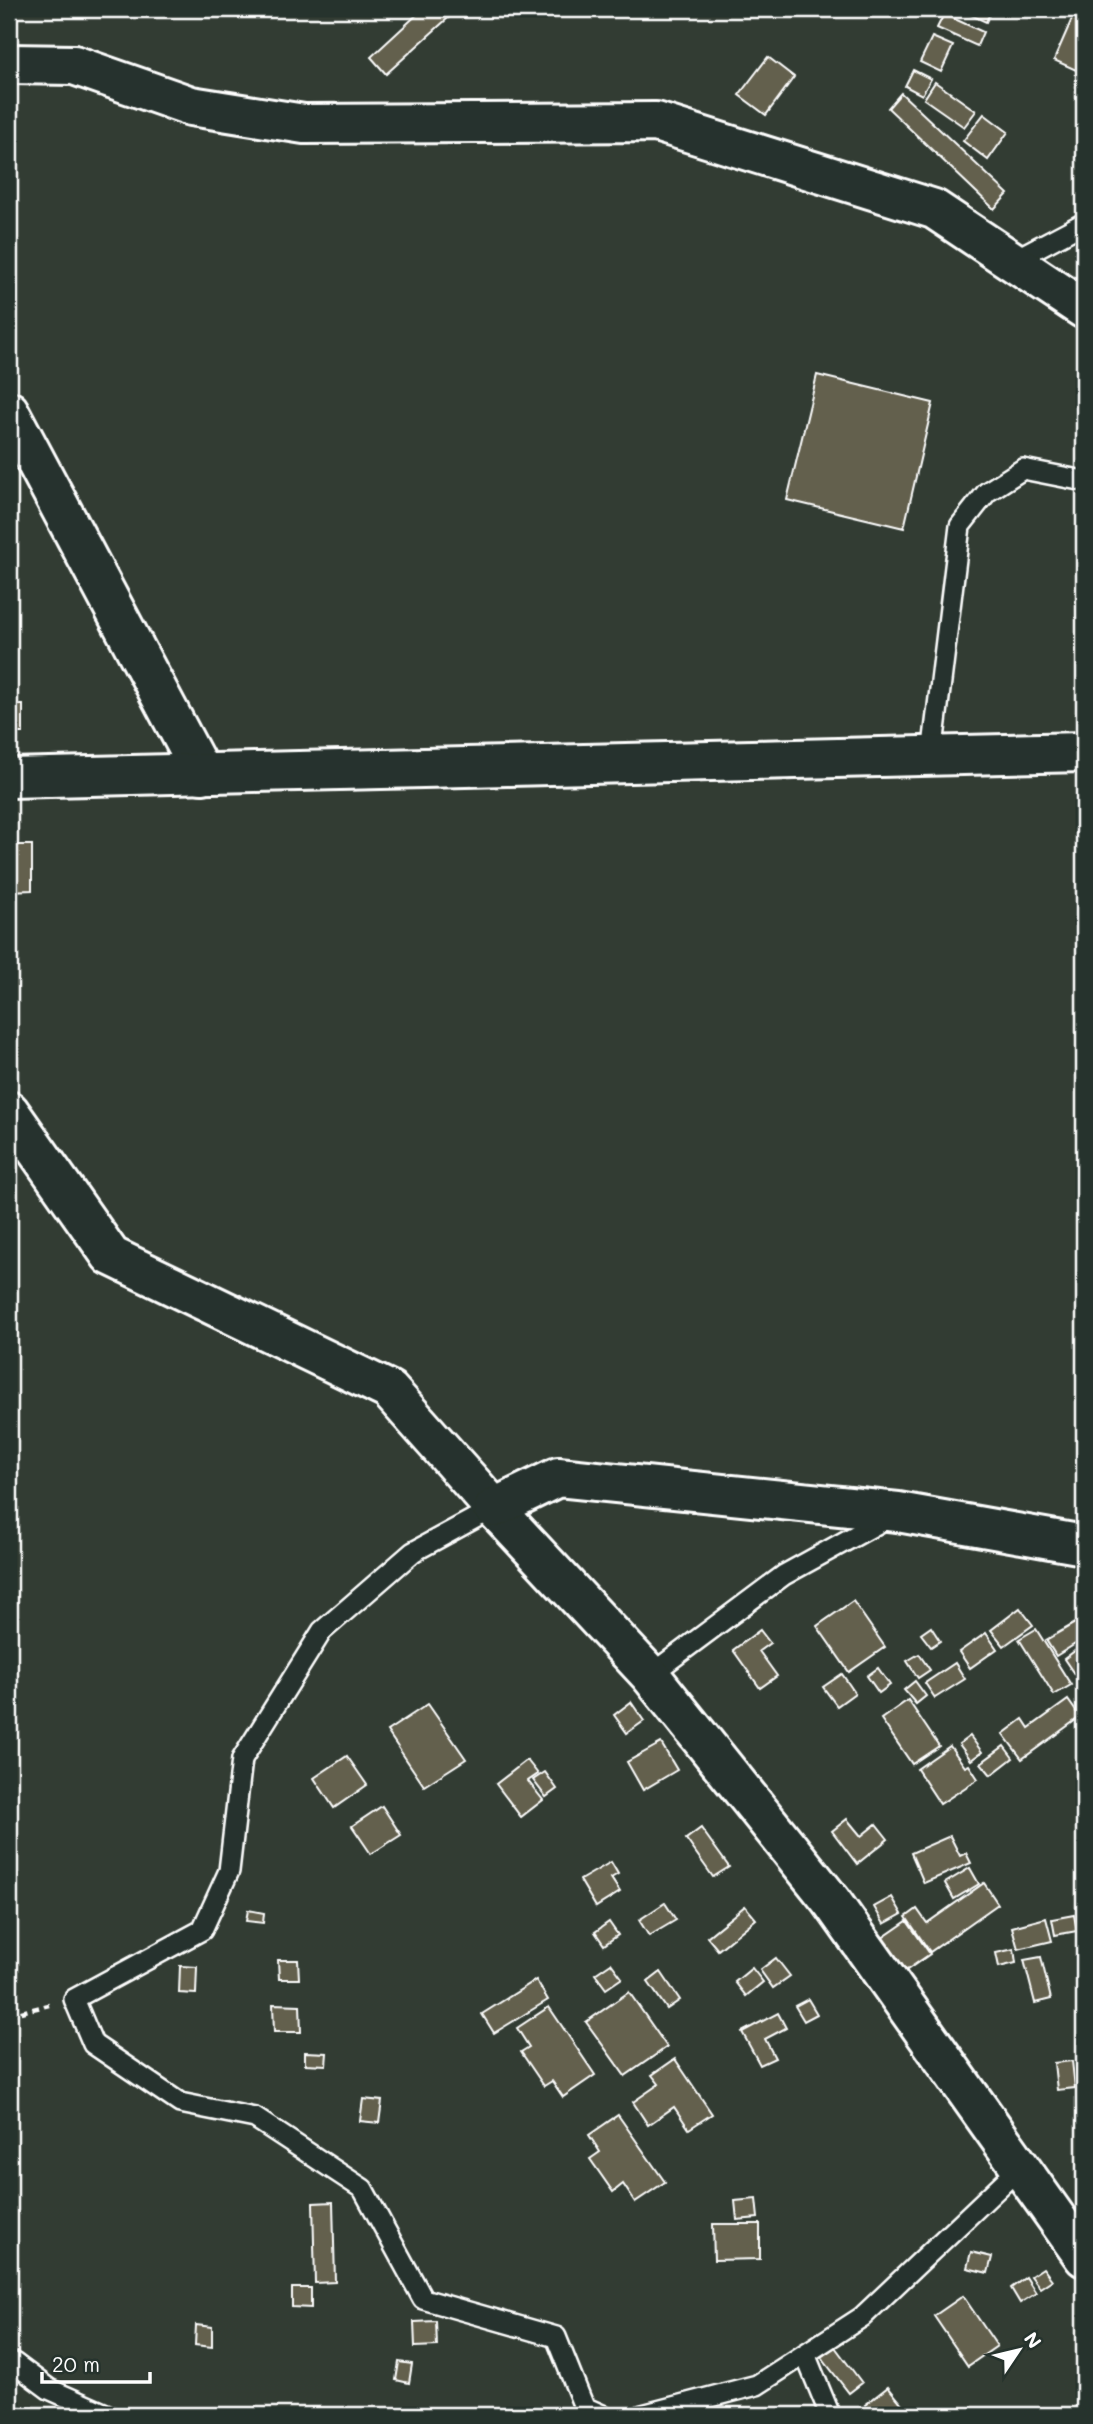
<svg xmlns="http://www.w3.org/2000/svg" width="1093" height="2424" font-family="Mali,sans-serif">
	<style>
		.building { fill: #63604d; stroke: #fff; stroke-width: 2 }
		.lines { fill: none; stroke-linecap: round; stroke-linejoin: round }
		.lane-casing { stroke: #fff; stroke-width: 24 }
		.street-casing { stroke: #fff; stroke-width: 44 }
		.highway-casing { stroke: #fff; stroke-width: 44 }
		.path { stroke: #fff; stroke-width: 4.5; stroke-dasharray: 7 5; stroke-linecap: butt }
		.lane { stroke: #26332d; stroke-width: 19 }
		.street { stroke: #26332d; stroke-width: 38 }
		.highway { stroke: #26332d; stroke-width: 38 }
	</style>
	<rect width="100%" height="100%" fill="#323c33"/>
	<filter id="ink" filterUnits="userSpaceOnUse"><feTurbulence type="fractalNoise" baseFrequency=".0143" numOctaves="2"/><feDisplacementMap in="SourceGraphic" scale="14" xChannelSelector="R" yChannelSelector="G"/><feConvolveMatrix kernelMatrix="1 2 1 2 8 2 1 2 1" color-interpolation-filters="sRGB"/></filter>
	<g filter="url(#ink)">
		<g class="building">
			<path d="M423,9H458L386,74L371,57Z"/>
			<path d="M972,9H992L986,22L969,14Z"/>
			<path d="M1075,12L1084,17V50L1076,70L1054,60Z"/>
			<path d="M944,14L983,32L977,46L937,28Z"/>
			<path d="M932,37L953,46L941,72L920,62Z"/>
			<path d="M768,57L794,77L766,115L739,95Z"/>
			<path d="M913,70L931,79L922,95L905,86Z"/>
			<path d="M935,82L976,111L964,127L924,99Z"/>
			<path d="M901,93L1008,194L994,209L888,108Z"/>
			<path d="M984,114L1008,132L988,160L963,141Z"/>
			<path d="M817,375L933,403L904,528L787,500Z"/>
			<rect x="9" y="705" width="14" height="28"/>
			<path d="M9,824H12V845H32V890L9,891Z"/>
			<path d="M853,1601L885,1647L849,1672L817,1626Z"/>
			<path d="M1020,1608L1033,1625L1004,1646L991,1630Z"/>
			<path d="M1084,1618V1655L1077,1643L1056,1656L1046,1640Z"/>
			<path d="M931,1627L940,1641L931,1647L921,1634Z"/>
			<path d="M1036,1629L1071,1685L1054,1695L1019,1639Z"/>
			<path d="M760,1630L770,1643L759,1651L777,1676L760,1688L733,1650Z"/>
			<path d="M986,1633L997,1649L970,1668L959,1652Z"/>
			<path d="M1076,1650L1084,1662V1682L1081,1684L1064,1659Z"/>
			<path d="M919,1654L930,1670L918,1678L907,1661Z"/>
			<path d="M955,1663L965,1679L935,1698L925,1683Z"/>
			<path d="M878,1668L890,1685L879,1693L867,1676Z"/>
			<path d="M842,1674L855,1693L837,1706L823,1687Z"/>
			<path d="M915,1681L926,1696L916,1704L904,1690Z"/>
			<path d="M908,1700L939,1746L912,1764L881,1719Z"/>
			<path d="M1068,1700L1080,1717L1022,1759L1003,1734L1023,1719L1029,1728Z"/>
			<path d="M631,1702L644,1721L627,1733L614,1715Z"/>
			<path d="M428,1704L466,1759L424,1786L387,1731Z"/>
			<path d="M970,1736L982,1752L971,1760L959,1744Z"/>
			<path d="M661,1743L677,1770L643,1790L627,1762Z"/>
			<path d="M950,1746L965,1767L969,1765L978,1779L940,1804L917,1769Z"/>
			<path d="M1004,1746L1013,1758L991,1775L981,1763Z"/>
			<path d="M347,1756L367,1785L334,1808L314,1778Z"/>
			<path d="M527,1760L538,1774L528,1781L543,1800L521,1817L496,1784Z"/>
			<path d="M545,1772L557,1789L546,1797L533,1780Z"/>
			<path d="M382,1806L401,1835L371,1854L352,1826Z"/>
			<path d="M847,1819L861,1836L876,1824L888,1839L857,1864L832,1831Z"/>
			<path d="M701,1828L729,1867L713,1877L686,1839Z"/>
			<path d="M950,1836L960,1856L966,1853L971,1863L924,1883L911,1853Z"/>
			<path d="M611,1862L618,1874L611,1878L620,1892L596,1907L580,1880Z"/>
			<path d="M970,1868L979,1884L954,1899L945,1883Z"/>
			<path d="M984,1883L998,1904L930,1952L906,1917L917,1909L927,1923Z"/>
			<path d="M892,1897L902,1914L884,1924L874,1907Z"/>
			<path d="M665,1903L676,1920L649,1936L639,1920Z"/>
			<path d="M745,1906L756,1919L718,1950L707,1937Z"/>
			<path d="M248,1910L264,1913L263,1923L246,1921Z"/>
			<path d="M1074,1915L1077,1931L1055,1935L1052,1919Z"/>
			<path d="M1046,1918L1052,1941L1018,1949L1012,1927Z"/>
			<path d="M907,1921L930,1954L901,1974L878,1941Z"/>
			<path d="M609,1922L618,1935L604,1945L595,1932Z"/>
			<path d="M1014,1949L1016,1963L999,1967L996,1953Z"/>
			<path d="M1041,1957L1051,1999L1035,2003L1024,1960Z"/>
			<path d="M776,1958L790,1976L773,1988L760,1970Z"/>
			<path d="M278,1960H298L299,1979H279Z"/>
			<path d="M611,1963L622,1978L606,1989L595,1974Z"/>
			<path d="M180,1966L197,1967L196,1994L179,1993Z"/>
			<path d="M752,1968L763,1982L746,1996L735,1982Z"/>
			<path d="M661,1972L680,2000L667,2009L648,1982Z"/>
			<path d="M536,1980L548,2000L494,2033L482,2014Z"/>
			<path d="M629,1992L667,2047L625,2076L586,2022Z"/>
			<path d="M808,1999L817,2014L804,2021L795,2006Z"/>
			<path d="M273,2004L300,2005L301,2032H274Z"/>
			<path d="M549,2007L595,2075L563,2097L552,2081L544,2086L521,2052L529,2047L517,2028Z"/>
			<path d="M778,2013L786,2028L765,2039L775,2058L760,2065L742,2032Z"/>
			<path d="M305,2052L327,2053L326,2065L305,2064Z"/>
			<path d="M675,2059L712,2114L689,2129L674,2107L648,2125L633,2102L659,2084L652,2075Z"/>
			<path d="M1072,2061L1075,2088L1057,2090L1054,2063Z"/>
			<path d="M363,2099L382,2101L379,2123L360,2121Z"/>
			<path d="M618,2115L665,2182L635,2202L623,2184L613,2192L590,2159L600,2152L589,2135Z"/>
			<path d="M756,2199L758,2218L737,2220L735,2201Z"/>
			<path d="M333,2202L335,2282L315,2283L313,2203Z"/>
			<path d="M713,2224H760V2259L714,2260Z"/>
			<path d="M971,2252L992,2257L988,2273L967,2268Z"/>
			<path d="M1043,2268L1052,2280L1040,2288L1031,2276Z"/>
			<path d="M1026,2277L1036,2293L1020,2303L1011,2288Z"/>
			<path d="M292,2288H311V2308L292,2307Z"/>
			<path d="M963,2296L997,2346L968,2366L934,2316Z"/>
			<path d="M436,2321L437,2346L415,2347L414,2322Z"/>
			<path d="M196,2325L212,2327V2347L195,2345Z"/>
			<path d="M835,2347L862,2383L849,2393L821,2357Z"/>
			<path d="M399,2362L412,2364L409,2383L396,2380Z"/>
			<path d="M888,2387L907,2410L900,2415H873L865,2405Z"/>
		</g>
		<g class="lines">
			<defs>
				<g id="lane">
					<path d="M1012,261L1084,223"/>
					<path d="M932,755L960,526L987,492L1023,469L1084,481"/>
					<path d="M494,1508L413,1552L322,1631L242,1759L229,1871L202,1930L74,1999L93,2044L180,2103L255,2118L363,2189L423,2299L556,2337L584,2407L602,2415"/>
					<path d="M650,1675L784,1575L891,1516"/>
					<path d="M805,2354L830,2415"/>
					<path d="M14,2363L49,2389L108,2415"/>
					<path d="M642,2415L757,2385L862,2317L1020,2167"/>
				</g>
				<g id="street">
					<path d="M9,64L74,65L191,106L304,124L656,122L934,209L1084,309"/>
					<path d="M9,411L202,774"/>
					<path d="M9,1111L111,1256L389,1390L494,1508L650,1675L832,1902L1084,2257"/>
					<path d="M494,1508L558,1477L898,1512L1084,1545"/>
				</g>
				<path id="highway" d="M9,778L1084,752"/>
			</defs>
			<use href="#lane" class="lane-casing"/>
			<use href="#street" class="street-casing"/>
			<use href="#highway" class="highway-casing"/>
			<path class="path" d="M9,2015L49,2005"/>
			<use href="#lane" class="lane"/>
			<use href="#street" class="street"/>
			<use href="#highway" class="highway"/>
		</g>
	</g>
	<rect width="1093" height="2424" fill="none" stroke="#26332d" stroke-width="35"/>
	<rect x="18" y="18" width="1058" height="2389" fill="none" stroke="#fff" stroke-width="2.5" filter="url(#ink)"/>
	<g transform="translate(1019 2350) rotate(55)" stroke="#26332d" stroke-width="5" paint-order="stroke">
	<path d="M0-5L12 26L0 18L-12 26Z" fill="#ffffff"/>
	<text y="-10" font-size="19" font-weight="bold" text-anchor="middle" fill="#ffffff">N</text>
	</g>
	<path d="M42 2372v10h108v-10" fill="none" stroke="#ffffff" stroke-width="3.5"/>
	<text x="52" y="2372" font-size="21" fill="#ffffff" stroke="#26332d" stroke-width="5" paint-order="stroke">20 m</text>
</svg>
